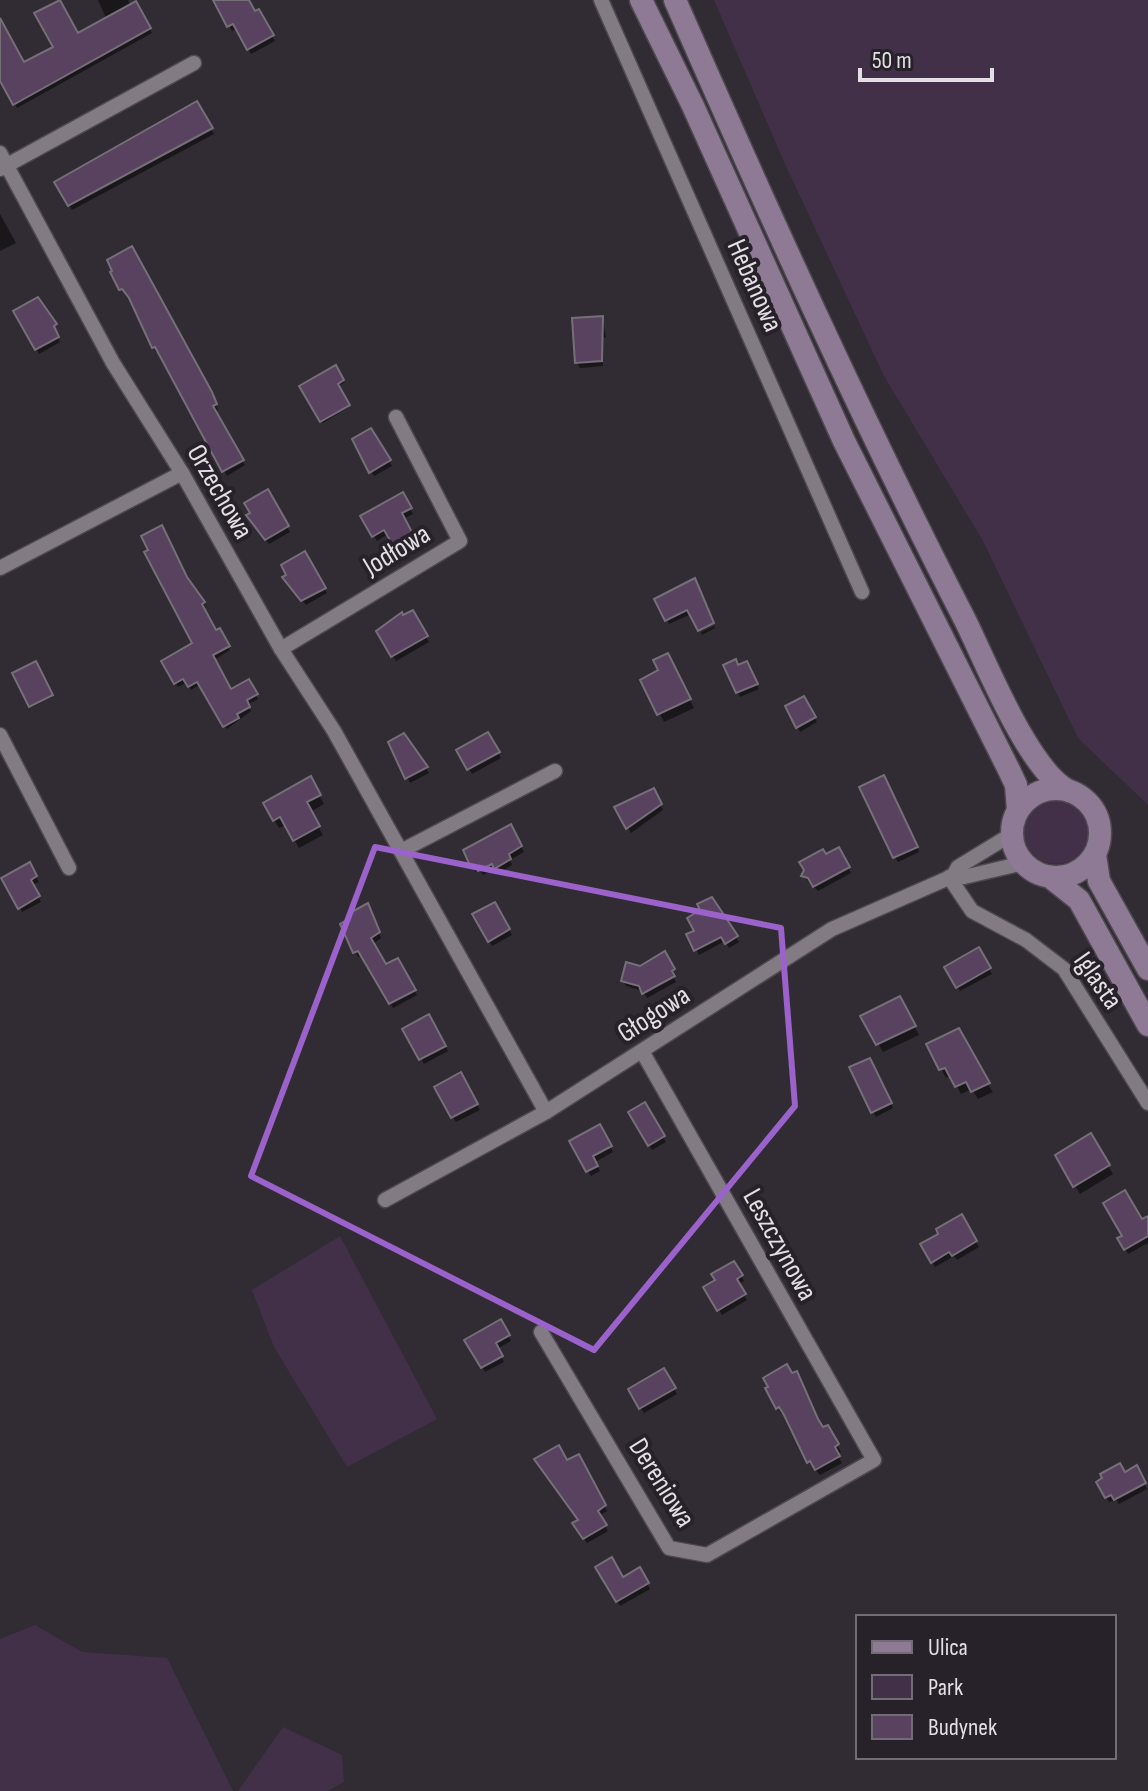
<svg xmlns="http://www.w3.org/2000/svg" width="1148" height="1791" font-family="'Sofia Sans Condensed',sans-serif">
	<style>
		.green { fill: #423048 }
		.shadow { fill: #0007 }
		.building { fill: #594260; stroke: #756f78; stroke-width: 2 }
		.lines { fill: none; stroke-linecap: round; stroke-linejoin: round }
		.minor-casing { stroke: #4e484f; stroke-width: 17 }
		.secondary-casing { stroke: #4e484f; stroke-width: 25 }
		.minor { stroke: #827b84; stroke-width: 14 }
		.secondary { stroke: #8e7a94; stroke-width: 22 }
		.marked { fill: none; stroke: #9a62ca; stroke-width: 6; stroke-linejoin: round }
		.labels { text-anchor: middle; stroke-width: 8; stroke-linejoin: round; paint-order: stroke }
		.street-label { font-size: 28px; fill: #e3dfe4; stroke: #272129 }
	</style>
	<rect width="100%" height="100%" fill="#312b33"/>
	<g class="green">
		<path d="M714,0H1148V805L1078,738L983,541L884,376L785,164Z"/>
		<circle cx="1056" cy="832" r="32"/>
		<path d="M340,1236L437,1419L347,1467L274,1347L252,1290Z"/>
		<path d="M35,1625L82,1652L167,1658L233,1791H0V1639Z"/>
		<path d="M283,1727L342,1755L344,1782L328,1791H238Z"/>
	</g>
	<g class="shadow">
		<path d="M98,0H128L131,6L136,4L152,33L17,108L0,75V35L24,65L107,20Z"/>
		<path d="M215,0H249L275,41L251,54L237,28L232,31Z"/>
		<path d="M197,104L214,134L72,210L56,183Z"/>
		<path d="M0,214L16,243L0,251Z"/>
		<path d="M109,261L214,400L218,410L214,412L245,465L227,476L159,351L156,352L153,347L127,293L121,289Z"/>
		<path d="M46,309L60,342L39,354L16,311Z"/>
		<path d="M602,318L606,337L601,338L603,366L580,368L577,363Z"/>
		<path d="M335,368L344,383L337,386L349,407L323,423L302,387Z"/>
		<path d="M370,431L392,466L374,476L354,440Z"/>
		<path d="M267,492L290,532L269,544L252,520Z"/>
		<path d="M402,495L413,514L403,519L416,544L399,553L388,534L377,541L363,517Z"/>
		<path d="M304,554L327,593L306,605L288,582Z"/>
		<path d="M187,581L206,607L203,609L216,633L220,631L230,650L214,660L231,691L248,681L258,699L247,705L251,711L227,729L201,684L191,690L187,682L178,687L163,661L195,644Z"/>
		<path d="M694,581L691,614L669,624L657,600Z"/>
		<path d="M412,612L429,642L396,661L379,631Z"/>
		<path d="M714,626L715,628L702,635L701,632Z"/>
		<path d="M35,663L52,697L32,707L15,674Z"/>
		<path d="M672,664L694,708L664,722L643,680Z"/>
		<path d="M726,666L749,668L759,689L740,697Z"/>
		<path d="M803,698L817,722L800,732L787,707Z"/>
		<path d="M488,735L501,758L472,774L459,751Z"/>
		<path d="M404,736L429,773L410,783L391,743Z"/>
		<path d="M310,779L324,804L310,812L323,835L299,848L286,825L279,828L265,804Z"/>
		<path d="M653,791L663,810L631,833L617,808Z"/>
		<path d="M893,793L919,852L898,862L895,857Z"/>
		<path d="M510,826L524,852L510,860L512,865L499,873L496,868L483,875L481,872L501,861L499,857L476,872L465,850Z"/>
		<path d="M838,849L851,873L818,891L803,876Z"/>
		<path d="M29,865L39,882L32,885L41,902L22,912L4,878Z"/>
		<path d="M711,900L739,942L729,948L725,941L699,955L689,935L696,932Z"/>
		<path d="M494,904L512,935L492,946L475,915Z"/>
		<path d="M370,910L381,938L373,944L385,967L397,960L417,995L393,1008L363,954L358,957L342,925Z"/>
		<path d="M978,950L992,974L960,991L947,967Z"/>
		<path d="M664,954L676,975L673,977L676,982L647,998L643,991L626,986L623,981Z"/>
		<path d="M899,998L919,1035L883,1052L863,1017Z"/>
		<path d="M428,1016L448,1051L424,1064L404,1030Z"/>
		<path d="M929,1045L981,1075L993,1092L978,1099L972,1089L961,1094L951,1075L946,1078Z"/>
		<path d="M869,1060L893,1108L876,1117L852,1068Z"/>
		<path d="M460,1074L480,1110L456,1122L436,1088Z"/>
		<path d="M644,1105L666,1142L652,1150L631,1113Z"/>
		<path d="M599,1127L613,1152L595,1162L600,1171L591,1176L572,1142Z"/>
		<path d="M1090,1136L1113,1174L1080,1194L1057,1155Z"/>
		<path d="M961,1217L979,1247L957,1260L954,1256L935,1267L923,1245Z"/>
		<path d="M1148,1229V1243L1128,1254L1120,1239Z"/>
		<path d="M734,1263L744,1281L738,1285L747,1300L722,1315L706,1288Z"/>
		<path d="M501,1322L511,1341L497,1349L504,1362L485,1372L467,1340Z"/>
		<path d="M663,1371L677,1394L644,1413L630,1390Z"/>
		<path d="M796,1373L810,1398L805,1400L823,1430L827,1427L841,1452L837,1454L842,1463L820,1475L809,1462L784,1412L781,1414L778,1408L791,1376Z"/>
		<path d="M578,1456L607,1511L599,1516L608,1531L587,1543L575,1524L580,1521L567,1463Z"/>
		<path d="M1136,1468L1147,1489L1119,1504L1116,1499L1109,1502L1099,1483Z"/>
		<path d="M598,1568L623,1580L640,1570L650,1589L620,1606Z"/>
	</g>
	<g class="building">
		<path d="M60,0L78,33L136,1L151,28L13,105L0,81V18L24,62L53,47L34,13Z"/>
		<path d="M213,0H249L255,11L259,9L274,35L247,50L233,24L227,27Z"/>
		<path d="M197,101L213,128L68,206L54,182Z"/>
		<path d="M132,246L212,392L217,404L213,406L244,460L222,472L155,347L152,348L129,298L122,289L119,290L110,272L112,271L107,260Z"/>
		<path d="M38,297L57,324L54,326L59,337L35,350L13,311Z"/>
		<path d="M603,316L602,361L575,363L572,318Z"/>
		<path d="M336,365L344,380L338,384L350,405L320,422L299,386Z"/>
		<path d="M371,428L391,460L369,473L352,439Z"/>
		<path d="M268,489L289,526L265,540L246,515L250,513L244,503Z"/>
		<path d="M403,492L412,508L402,513L415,538L395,549L384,530L372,537L360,516Z"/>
		<path d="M162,525L187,577L205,602L202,604L216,630L220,628L230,646L213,655L231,689L249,679L258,694L247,700L250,707L237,714L239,718L223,727L197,682L188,687L183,679L174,684L161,661L192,643L144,552L148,550L141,536Z"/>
		<path d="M305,551L326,588L301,601L282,577L286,575L281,565Z"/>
		<path d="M695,578L714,623L698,631L687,610L665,621L654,599Z"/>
		<path d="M413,610L428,636L391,657L376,631L402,612L403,615Z"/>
		<path d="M668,653L691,699L657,715L640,680L658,670L653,660Z"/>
		<path d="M736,659L738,665L747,661L758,684L736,693L723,665Z"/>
		<path d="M36,661L53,695L29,707L12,673Z"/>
		<path d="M804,696L816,717L796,728L785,706Z"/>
		<path d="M488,732L500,752L467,770L456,750Z"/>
		<path d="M404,733L428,767L405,779L388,742Z"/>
		<path d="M884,775L918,847L893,858L859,787Z"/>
		<path d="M311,776L321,795L307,802L320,826L293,841L280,817L273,821L263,803Z"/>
		<path d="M654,788L662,804L626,829L614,807Z"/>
		<path d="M511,824L522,846L509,854L511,859L494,869L492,864L478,871L475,866L471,868L463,850Z"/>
		<path d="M839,847L850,867L813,887L808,878L801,876L804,870L799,862L823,849L826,854Z"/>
		<path d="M30,862L37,876L31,880L40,896L18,909L1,878Z"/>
		<path d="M712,897L738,936L725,944L721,937L694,951L686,934L694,931L687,918L700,910L697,904Z"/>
		<path d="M495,902L510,929L488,942L472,914Z"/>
		<path d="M368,903L380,932L371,938L386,964L398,958L416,990L389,1004L358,951L353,953L340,924L350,918L348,914Z"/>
		<path d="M979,947L991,968L956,988L944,967Z"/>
		<path d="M665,951L675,969L672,971L675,976L642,994L639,986L621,981L626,962L640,966Z"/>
		<path d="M900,996L916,1026L876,1045L860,1016Z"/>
		<path d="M429,1014L446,1046L419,1060L402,1029Z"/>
		<path d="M959,1028L990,1083L971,1092L966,1082L955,1087L945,1068L939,1070L926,1044Z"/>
		<path d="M870,1058L892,1103L871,1113L849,1067Z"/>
		<path d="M461,1072L478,1104L451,1118L434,1087Z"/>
		<path d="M645,1102L665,1136L648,1146L628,1112Z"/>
		<path d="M600,1124L612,1146L593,1156L598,1166L586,1172L569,1141Z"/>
		<path d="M1091,1133L1110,1165L1073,1187L1055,1155Z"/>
		<path d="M1125,1190L1142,1219L1148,1216V1236L1124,1250L1117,1238L1122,1236L1103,1203Z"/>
		<path d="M962,1214L977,1241L952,1256L949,1252L931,1263L920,1244L938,1234L936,1229Z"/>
		<path d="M734,1261L743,1275L737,1279L746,1294L717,1311L703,1287L715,1280L711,1274Z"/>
		<path d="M501,1319L510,1335L496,1343L503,1356L481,1368L464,1340Z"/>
		<path d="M787,1364L792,1373L797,1371L818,1419L823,1427L828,1425L839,1444L835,1447L840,1456L815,1470L810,1461L807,1463L784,1415L779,1407L776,1409L765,1388L768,1387L763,1378Z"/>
		<path d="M664,1368L676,1388L639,1409L628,1389Z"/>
		<path d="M559,1445L567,1460L579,1454L606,1505L598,1511L607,1525L583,1539L572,1523L578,1520L534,1459Z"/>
		<path d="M1120,1463L1125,1472L1137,1465L1146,1483L1114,1500L1111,1495L1105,1498L1096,1482L1102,1478L1100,1474Z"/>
		<path d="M612,1557L623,1577L640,1567L649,1583L616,1602L595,1567Z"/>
	</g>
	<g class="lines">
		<defs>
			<g id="minor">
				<path d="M601,0L862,592"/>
				<path d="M0,153L113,363L182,473L281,649L334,731L546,1112"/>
				<path d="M0,169L194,63"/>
				<path d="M0,568L182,473"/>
				<path d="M281,649L460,541L396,417"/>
				<path d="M0,735L69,868"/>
				<path d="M401,851L555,771"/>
				<path d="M953,876L958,867L1012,834"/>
				<path d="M949,877L972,911L1026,940L1064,969L1148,1103"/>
				<path d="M385,1200L546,1112L832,929L953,876L964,877L1023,863"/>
				<path d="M541,1332L669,1548L707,1555L874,1460L643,1053"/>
			</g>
			<g id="secondary">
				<path d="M641,0L693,106L844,441L1009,770L1016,785L1018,810"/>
				<path d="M675,0C767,210 861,418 966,622C987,665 1029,771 1069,791"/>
				<circle cx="1056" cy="833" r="44"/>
				<path d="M1095,855L1099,881L1148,969"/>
				<path d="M1050,877L1079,900L1148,1025"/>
			</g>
		</defs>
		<use href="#minor" class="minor-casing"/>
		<use href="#secondary" class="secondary-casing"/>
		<use href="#minor" class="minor"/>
		<use href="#secondary" class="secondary"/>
	</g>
	<path class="marked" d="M375,847L781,928L795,1106L594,1350L251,1176Z"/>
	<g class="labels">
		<g class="street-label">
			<text transform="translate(756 285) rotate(66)" y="10">Hebanowa</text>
			<text transform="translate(221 491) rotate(60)" y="10">Orzechowa</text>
			<text transform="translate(396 549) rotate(-31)" y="10">Jodłowa</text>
			<text transform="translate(1099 980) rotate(55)" y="10">Iglasta</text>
			<text transform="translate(653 1013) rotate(-33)" y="10">Głogowa</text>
			<text transform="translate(781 1244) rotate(61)" y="10">Leszczynowa</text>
			<text transform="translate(663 1482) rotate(58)" y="10">Dereniowa</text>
		</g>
	</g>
	<rect x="856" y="1615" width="260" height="144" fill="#272129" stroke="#726d74" stroke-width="2"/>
	<rect x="872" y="1641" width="40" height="12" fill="#8e7a94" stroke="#726d74" stroke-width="2"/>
	<text x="928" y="1655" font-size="24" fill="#e3dfe4">Ulica</text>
	<rect x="872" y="1675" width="40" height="24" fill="#423048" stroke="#726d74" stroke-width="2"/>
	<text x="928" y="1695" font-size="24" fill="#e3dfe4">Park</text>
	<rect x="872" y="1715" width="40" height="24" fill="#594260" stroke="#726d74" stroke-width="2"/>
	<text x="928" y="1735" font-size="24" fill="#e3dfe4">Budynek</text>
	<path d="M860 68v12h132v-12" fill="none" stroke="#e3dfe4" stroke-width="4"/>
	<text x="872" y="68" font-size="24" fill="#e3dfe4" stroke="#272129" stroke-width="6" paint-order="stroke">50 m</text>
</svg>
